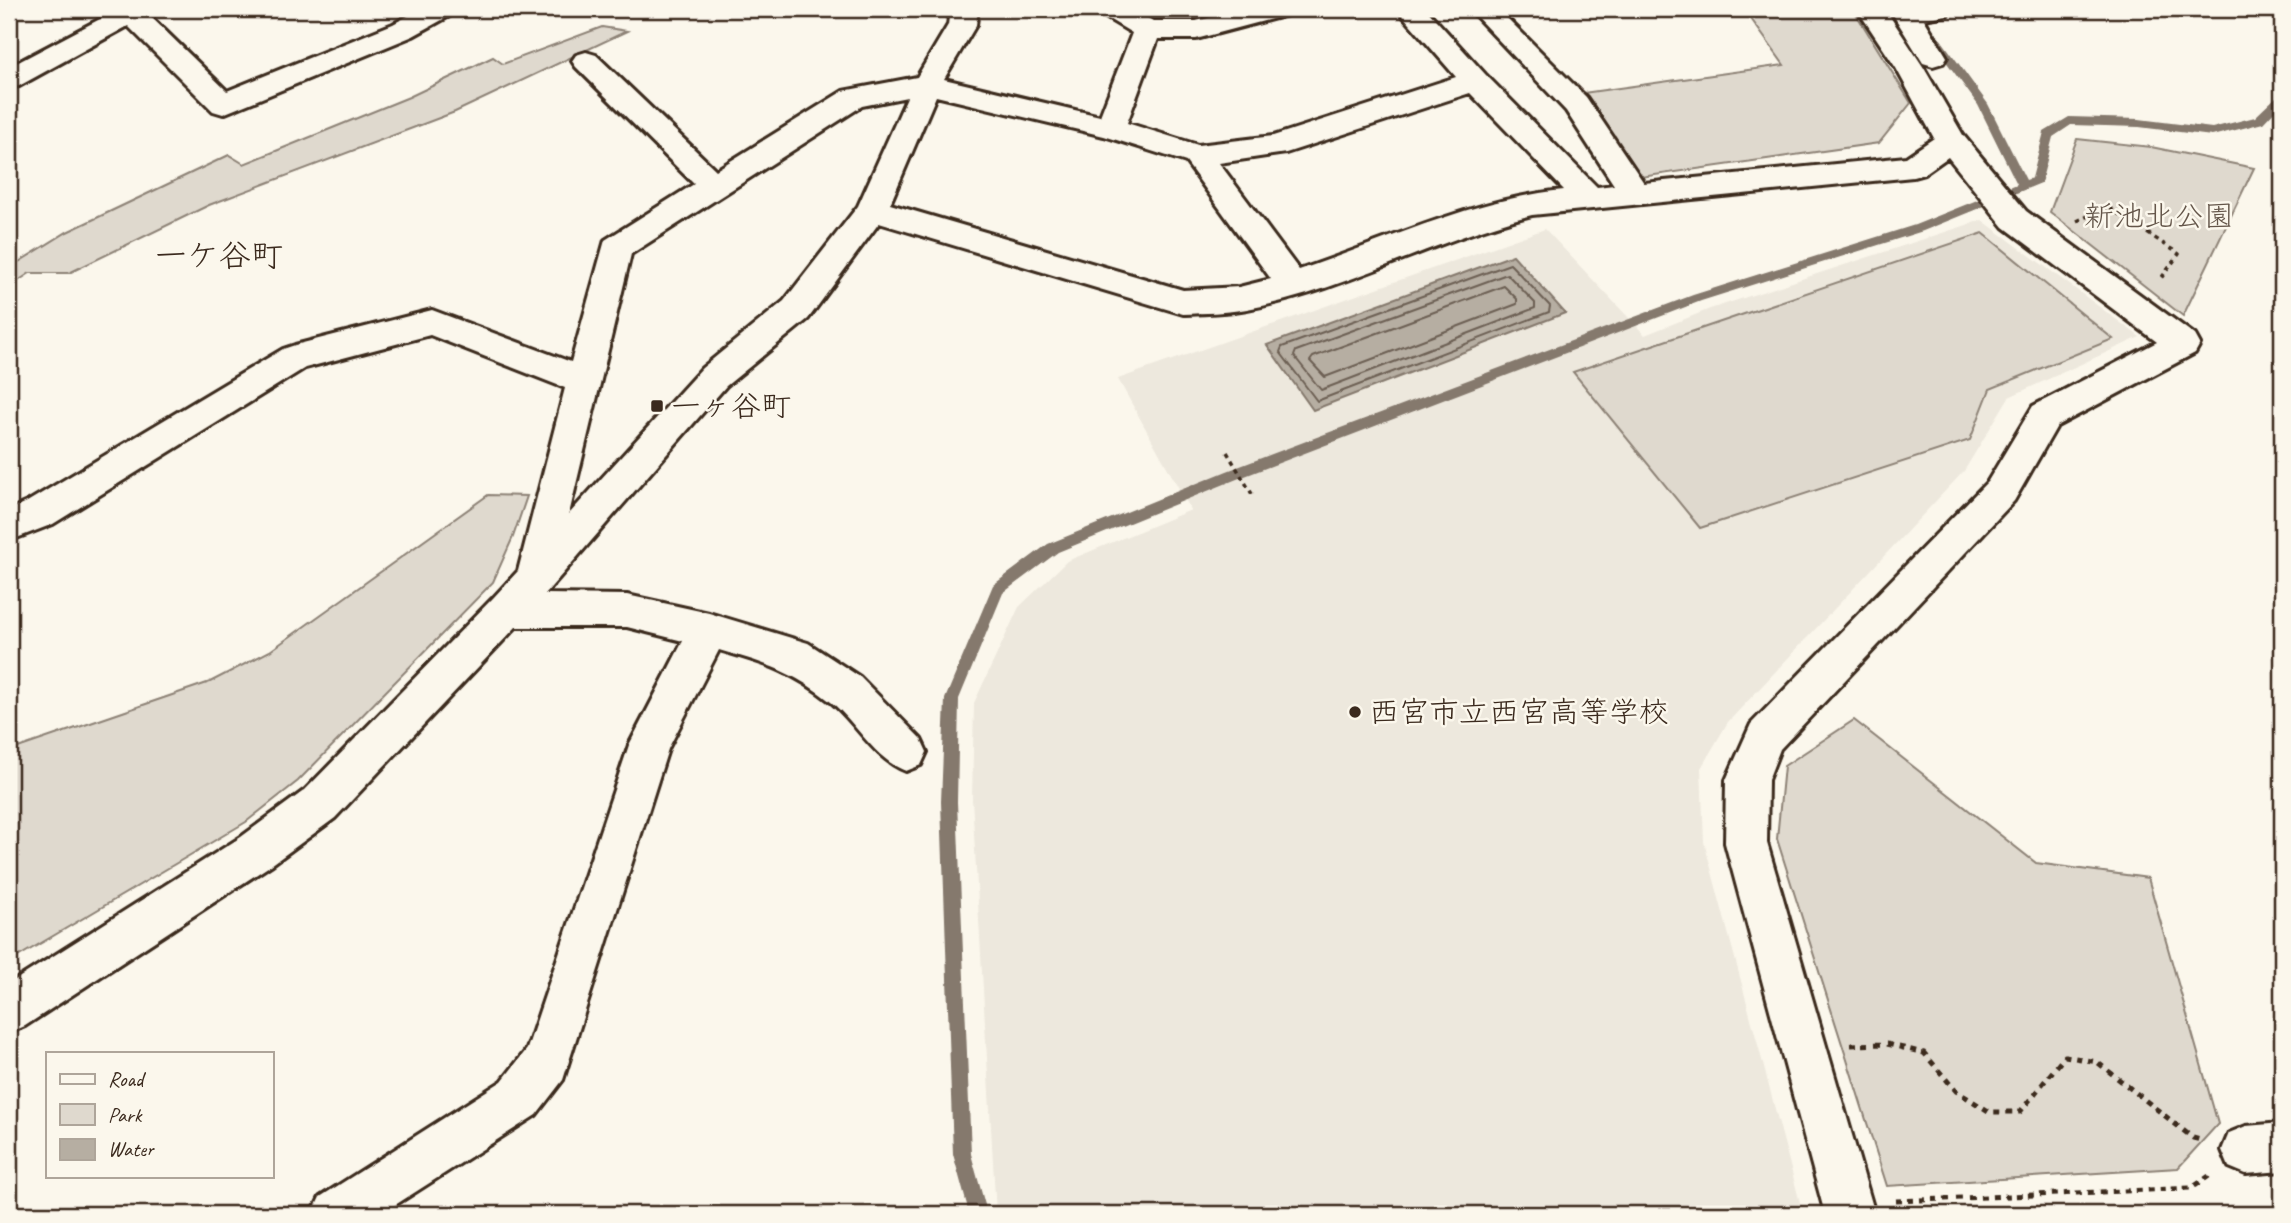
<svg xmlns="http://www.w3.org/2000/svg" width="2291" height="1223" font-family="Caveat,'Klee One',sans-serif">
	<style>
		.built { fill: #ede8dd }
		.green { fill: #dfd9ce; stroke: #8d8276; stroke-width: 2 }
		.water { fill: #b6aea2; stroke: #85796d; stroke-width: 2 }
		.lines { fill: none; stroke-linecap: round; stroke-linejoin: round }
		.shore { stroke: #6c5f53; stroke-width: 2 }
		.stream { fill: #85796d; fill-rule: evenodd }
		.minor-casing { stroke: #3b2a1e; stroke-width: 6 }
		.path-far1 { stroke: #3b2a1e; stroke-width: 3.5; stroke-dasharray: 4.5 4.5; stroke-linecap: butt }
		.path { stroke: #3b2a1e; stroke-width: 5; stroke-dasharray: 6 6; stroke-linecap: butt }
		.minor { fill: #fbf7ec; fill-rule: evenodd }
		.poi-dot { fill: #3b2a1e; stroke: #fbf7ec; stroke-width: 2.5 }
		.labels { text-anchor: middle; stroke-width: 5; stroke-linejoin: round; paint-order: stroke }
		.park-label { font-size: 30px; fill: #64564a; stroke: #fbf7ec }
		.poi-label { font-size: 30px; fill: #3b2a1e; stroke: #fbf7ec; text-anchor: start }
		.neighbourhood-label { font-size: 32px; fill: #3b2a1e; stroke: #fbf7ec }
	</style>
	<rect width="100%" height="100%" fill="#fbf7ec"/>
	<filter id="ink" filterUnits="userSpaceOnUse"><feTurbulence type="fractalNoise" baseFrequency=".0143" numOctaves="2"/><feDisplacementMap in="SourceGraphic" scale="14" xChannelSelector="R" yChannelSelector="G"/><feConvolveMatrix kernelMatrix="1 2 1 2 8 2 1 2 1" color-interpolation-filters="sRGB"/></filter>
	<g filter="url(#ink)">
		<path class="built" d="M1982,220L2140,337L2009,397L1964,471L1728,722L1701,768L1704,842L1803,1214H996L972,799L974,703L1019,607L1067,561L1191,510L1118,379L1545,229L1645,335L1710,309Z"/>
		<g class="green">
			<path d="M1744,9H1853L1911,103L1879,143L1641,177L1583,93L1784,65Z"/>
			<path d="M602,27L627,31L455,112L209,205L69,273H30L9,287V268L67,232L229,155L244,164L409,97L493,57L503,64Z"/>
			<path d="M2077,139L2151,147L2254,168L2183,316L2050,212Z"/>
			<path d="M1983,233L2113,339L1990,389L1970,440L1700,528L1573,372Z"/>
			<path d="M488,495L527,496L513,537L493,582L298,781L246,822L9,962V751L210,682L270,651Z"/>
			<path d="M1854,720L2036,863L2148,878L2218,1124L2178,1168L1887,1186L1777,839L1784,766Z"/>
		</g>
		<path class="water" d="M1513,255L1565,313L1313,410L1267,345Z"/>
		<g class="lines">
			<g class="shore">
				<path d="M1510,264L1550,306L1549,312L1317,401L1280,352L1282,347Z"/>
				<path d="M1507,274L1535,303V308L1321,390L1294,356L1296,351Z"/>
				<path d="M1504,286L1517,299V304L1325,377L1310,361L1313,357Z"/>
			</g>
			<path class="stream" d="M1913,9H1923L1932,27L1988,104L2026,180L2032,178L2044,132L2069,117L2139,119L2212,128L2255,117L2276,97L2282,96V103L2263,123L2212,136L2139,127L2071,125L2053,137L2041,183L1923,231L1701,301L1237,479L1058,552L1003,593L959,699L957,802L971,1154L985,1205V1214H967V1205L953,1154L941,802L945,699L993,585L1048,544L1227,471L1693,295L1915,225L2017,184L1978,105L1923,30Z"/>
			<defs>
				<g id="minor">
					<path d="M119,9H153L149,15L227,91L393,24L421,9H455L451,15L413,36L223,114L213,111L128,26L19,86L9,88V67Z"/>
					<path d="M950,9H978L976,25L944,79L1100,116L1132,33L1102,15L1098,9H1131L1153,21H1196L1245,9H1291L1287,15L1196,39H1158L1127,123L1198,145L1273,136L1456,77L1397,9H1426L1485,74L1597,187L1614,185L1566,111L1469,9H1498L1586,97L1644,183L1906,157L1934,138L1896,68L1857,9H1885L1924,68L1963,135L2026,211L2195,335L2200,344L2195,353L2057,426L2014,501L1780,749L1768,780L1767,843L1875,1214H1825L1725,843L1726,780L1751,724L1988,481L2033,406L2157,342L2004,227L1948,157L1924,174L1913,177L1532,215C1435,239 1345,291 1247,309C1226,313 1204,313 1183,314L879,223L808,319L726,386L545,594L627,595L709,613L808,643L860,677L921,739L927,752L921,765L906,771C874,759 857,723 831,702C793,671 764,663 719,650L668,749L563,1080L536,1115L381,1214H312L320,1197L502,1081L527,1049L629,745L683,641L627,627H516L335,818L271,865L25,1026L9,1033V984L241,837L305,790L493,598L518,571L565,388L430,335L305,368L53,524L9,541V510L27,502L283,349L295,345L432,310L571,362L605,240L694,184L576,67L572,61L576,55L586,52L596,55L716,170L843,91L917,77L948,25ZM1470,93L1564,190C1472,199 1386,241 1299,270L1219,163L1286,153ZM936,96L1104,136L1186,162L1271,279L1239,287L1183,290L890,204ZM907,97L858,206L784,301L702,368L569,514L631,254L862,106Z"/>
					<path d="M1895,9H1951L1947,15L1924,19L1947,57L1943,63L1933,66L1923,63L1892,13Z"/>
					<path d="M2282,1123V1171L2246,1174L2229,1167L2222,1150L2229,1133L2246,1126Z"/>
				</g>
			</defs>
			<use href="#minor" class="minor-casing"/>
			<g class="path-far1">
				<path d="M2077,221L2108,207L2179,254L2159,281"/>
				<path d="M1227,452L1252,494"/>
			</g>
			<g class="path">
				<path d="M1851,1045L1887,1044L1924,1053L1956,1091L1990,1112H2020L2065,1056L2097,1062L2193,1138L2201,1140"/>
				<path d="M1896,1201L2192,1188L2209,1176"/>
			</g>
			<use href="#minor" class="minor"/>
		</g>
	</g>
	<g class="poi-dot">
		<rect x="650" y="399" width="14" height="14" rx="3.5"/>
		<circle cx="1355" cy="712" r="7"/>
	</g>
	<g class="labels">
		<g class="park-label">
			<text x="2159" y="226">新池北公園</text>
		</g>
		<g class="poi-label">
			<text x="671" y="416">一ヶ谷町</text>
			<text x="1369" y="722">西宮市立西宮高等学校</text>
		</g>
		<g class="neighbourhood-label">
			<text x="219" y="266">一ケ谷町</text>
		</g>
	</g>
	<rect width="2291" height="1223" fill="none" stroke="#fbf7ec" stroke-width="35"/>
	<rect x="18" y="18" width="2256" height="1188" fill="none" stroke="#3b2a1e" stroke-width="2.5" filter="url(#ink)"/>
	<rect x="46" y="1052" width="228" height="126" fill="#fbf7ec" stroke="#aea59a" stroke-width="2"/>
	<rect x="60" y="1074" width="35" height="10" fill="#fbf7ec" stroke="#aea59a" stroke-width="2"/>
	<text x="108" y="1086" font-size="21" fill="#3b2a1e">Road</text>
	<rect x="60" y="1104" width="35" height="21" fill="#dfd9ce" stroke="#aea59a" stroke-width="2"/>
	<text x="108" y="1122" font-size="21" fill="#3b2a1e">Park</text>
	<rect x="60" y="1139" width="35" height="21" fill="#b6aea2" stroke="#aea59a" stroke-width="2"/>
	<text x="108" y="1156" font-size="21" fill="#3b2a1e">Water</text>
</svg>
